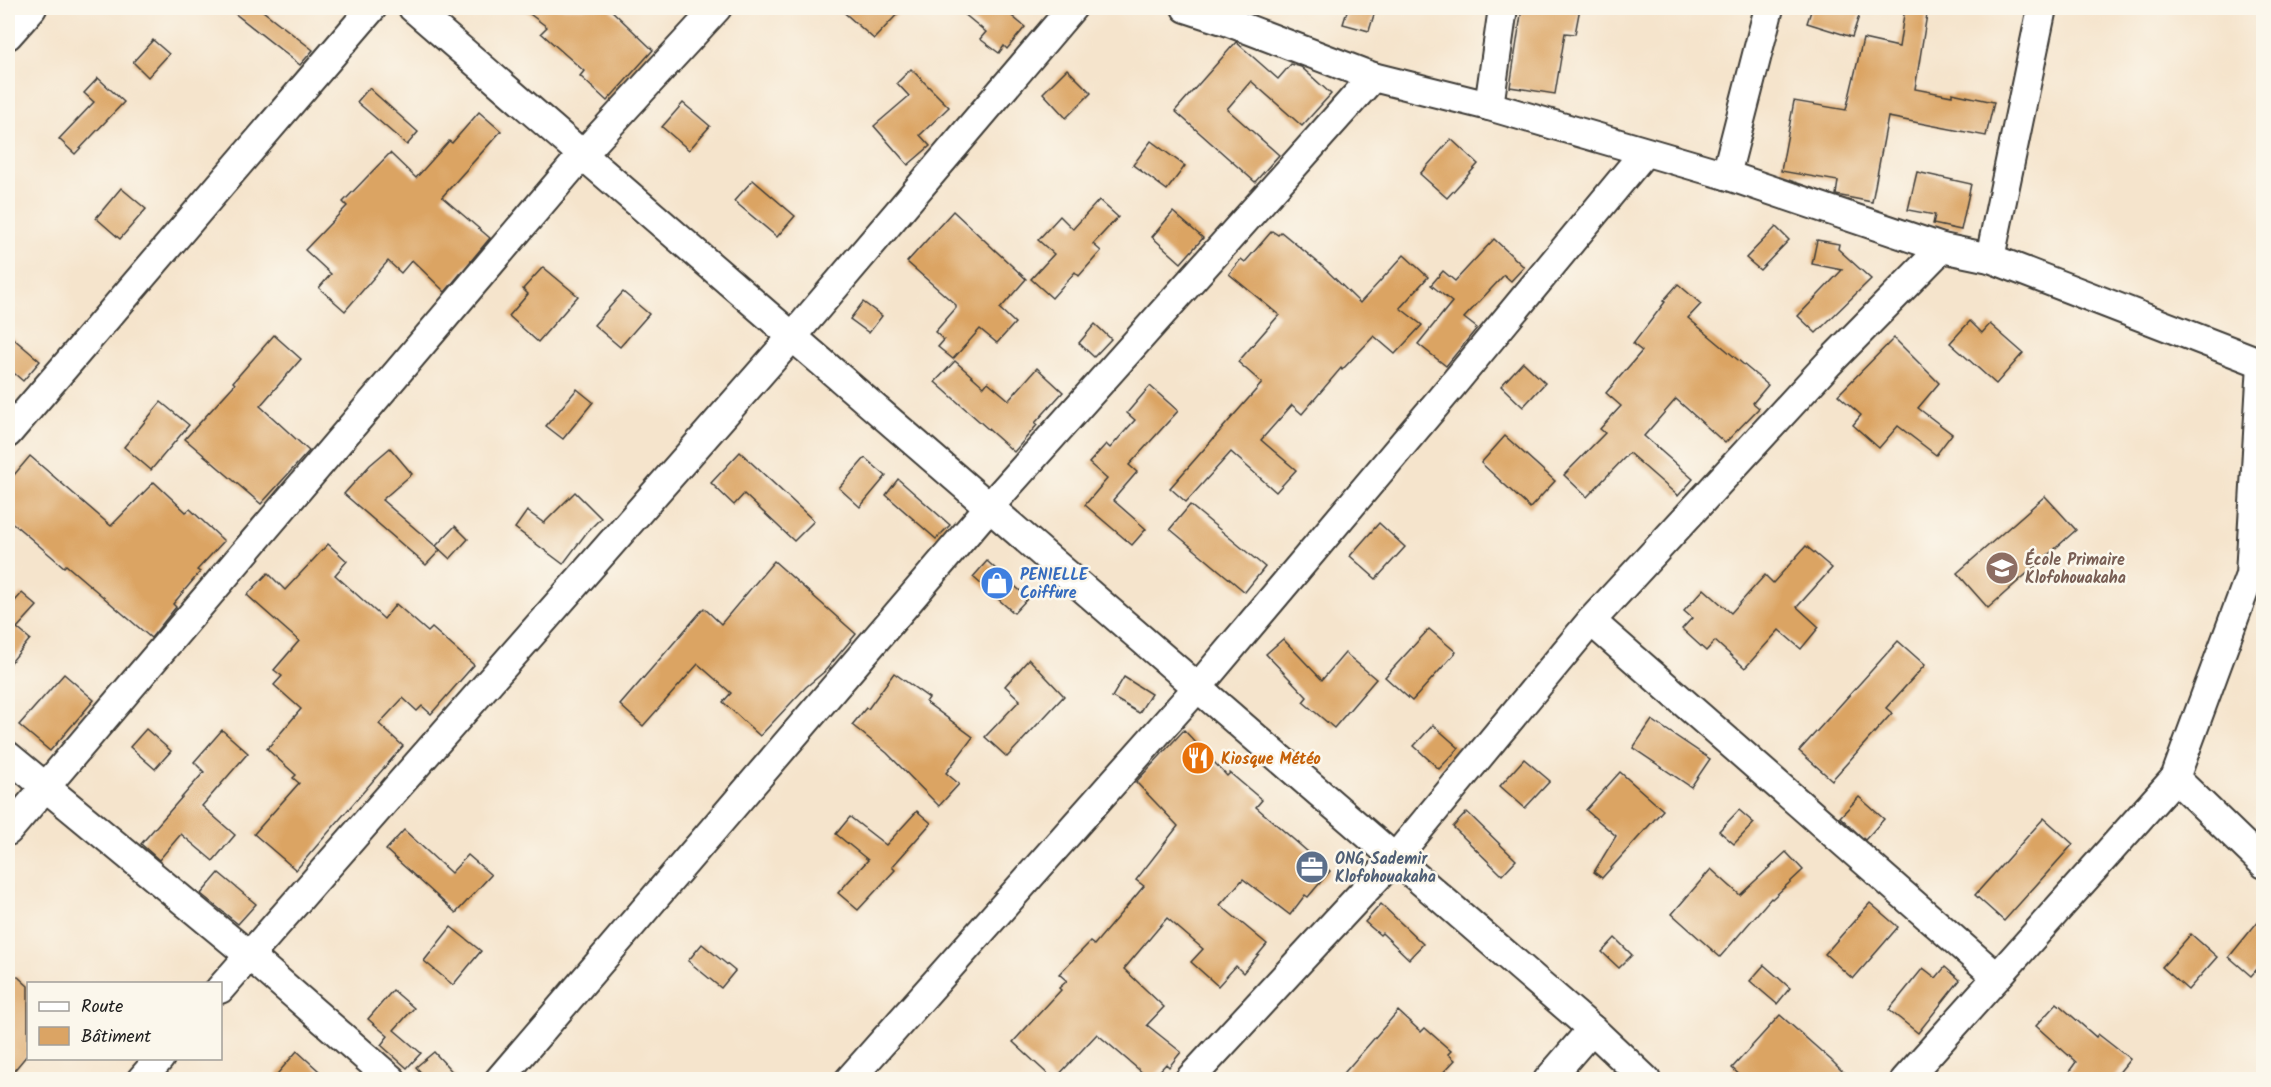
<svg xmlns="http://www.w3.org/2000/svg" width="2271" height="1087" font-family="Kalam,sans-serif">
	<style>
		.building { fill: #dba464 }
		.lines { fill: none; stroke-linecap: round; stroke-linejoin: round }
		.minor-casing { stroke: #3d3a36; stroke-width: 32 }
		.minor { stroke: #fff; stroke-width: 28 }
		.labels { text-anchor: middle; stroke-width: 5; stroke-linejoin: round; paint-order: stroke }
		.education-label { font-size: 16px; font-weight: bold; fill: #785e54; stroke: #fbf7ec; text-anchor: start }
		.shop-label { font-size: 16px; font-weight: bold; fill: #366cbe; stroke: #fbf7ec; text-anchor: start }
		.food-label { font-size: 16px; font-weight: bold; fill: #c56008; stroke: #fbf7ec; text-anchor: start }
		.service-label { font-size: 16px; font-weight: bold; fill: #4e5e75; stroke: #fbf7ec; text-anchor: start }
	</style>
	<rect width="100%" height="100%" fill="#fbf7ec"/>
	<filter id="ink" filterUnits="userSpaceOnUse"><feTurbulence type="fractalNoise" baseFrequency=".0167" numOctaves="2"/><feDisplacementMap in="SourceGraphic" scale="12" xChannelSelector="R" yChannelSelector="G"/><feConvolveMatrix kernelMatrix="1 2 1 2 8 2 1 2 1" color-interpolation-filters="sRGB"/></filter>
	<filter id="wash" filterUnits="userSpaceOnUse"><feTurbulence type="fractalNoise" baseFrequency=".008" numOctaves="4" result="noise"/><feDisplacementMap in="SourceGraphic" scale="24" xChannelSelector="R" yChannelSelector="G"/><feGaussianBlur stdDeviation="1.35" result="paint"/><feColorMatrix in="noise" values="0 0 0 0 0 0 0 0 0 0 0 0 0 0 0 0 0 1.4 0 .05"/><feComposite in="paint" operator="in"/></filter>
	<g filter="url(#wash)">
		<rect width="100%" height="100%" fill="#f5e4cc"/>
		<g id="blocks">
			<g class="building">
				<path d="M228,8H259L313,50L300,65Z"/>
				<path d="M522,8H609L653,50L607,101L580,76L584,71L541,33L547,27Z"/>
				<path d="M839,8H903L874,39Z"/>
				<path d="M957,8H1002L1025,27L1007,49L1004,46L999,53L980,39L986,32Z"/>
				<path d="M1348,8H1376L1369,31L1343,24Z"/>
				<path d="M1522,8H1580L1575,34L1565,33L1555,94L1510,87Z"/>
				<path d="M1812,8H1843L1860,13L1852,37L1807,23Z"/>
				<path d="M1905,8H1928L1915,89L1952,96V93L1994,102L1986,136L1888,117L1872,202L1836,195L1838,181L1781,171L1794,101L1846,110L1863,39L1899,47Z"/>
				<path d="M153,40L169,54L148,77L133,62Z"/>
				<path d="M1236,42L1278,79L1291,64L1301,67L1331,94L1302,126L1251,81L1227,109L1279,155L1255,182L1175,111Z"/>
				<path d="M911,69L949,107L920,135L930,146L908,165L874,126L909,96L897,83Z"/>
				<path d="M1067,69L1091,93L1066,118L1043,93Z"/>
				<path d="M98,78L124,102L75,154L59,139L94,102L84,93Z"/>
				<path d="M369,88L418,132L407,145L357,102Z"/>
				<path d="M683,103L710,126L689,150L662,127Z"/>
				<path d="M479,112L501,131L442,197L490,238L445,292L412,260L401,273L388,261L345,311L319,288L331,274L305,250L347,206L343,202L390,153L416,178L449,141L452,143Z"/>
				<path d="M1451,139L1478,164L1447,198L1420,174Z"/>
				<path d="M1151,141L1185,166L1167,190L1133,165Z"/>
				<path d="M1917,172L1971,184L1961,230L1933,224L1935,215L1908,210Z"/>
				<path d="M753,180L795,216L777,237L734,201Z"/>
				<path d="M121,188L146,209L120,239L96,218Z"/>
				<path d="M1099,200L1118,217L1093,244L1101,251L1079,276L1075,272L1052,298L1031,279L1054,254L1038,240L1060,216L1073,229Z"/>
				<path d="M953,211L1026,279L1000,309L1015,323L997,343L980,329L953,359L938,347L944,340L935,332L956,308V305L907,262Z"/>
				<path d="M1173,212L1203,238L1181,263L1152,237Z"/>
				<path d="M1776,227L1789,240L1760,270L1746,258Z"/>
				<path d="M1272,231L1278,235L1281,232L1320,264L1360,303L1404,255L1428,277L1400,308L1422,325L1395,354L1374,336L1342,370L1341,368L1302,414L1292,405L1261,440L1296,470L1276,492L1231,452L1186,502L1170,488L1262,383L1238,362L1279,315L1229,274L1241,259L1245,262Z"/>
				<path d="M1494,239L1524,267L1511,281L1504,275L1464,318L1477,328L1446,366L1418,344L1452,302L1431,285L1443,271L1455,281Z"/>
				<path d="M1817,240L1839,244L1838,249L1871,279L1816,333L1798,316L1842,270L1812,264Z"/>
				<path d="M543,267L578,296L538,342L509,316L528,294L523,289Z"/>
				<path d="M1678,284L1701,304L1688,318L1768,385L1753,403L1759,408L1725,443L1676,399L1644,436L1693,479L1678,496L1629,453L1587,497L1564,475L1605,433L1600,429L1621,406L1606,393L1642,351L1633,344L1665,302L1663,301Z"/>
				<path d="M623,292L649,314L620,347L594,325Z"/>
				<path d="M863,302L882,316L869,333L850,319Z"/>
				<path d="M1970,321L1982,333L1990,324L2023,353L1996,384L1950,343Z"/>
				<path d="M1095,324L1111,339L1094,357L1079,343Z"/>
				<path d="M8,334L40,361L23,381L8,368Z"/>
				<path d="M274,335L301,359L260,406L309,451L261,504L185,439L235,384L233,382Z"/>
				<path d="M1894,338L1939,383L1918,408L1952,434L1936,455L1898,426L1879,448L1853,425L1861,415L1838,395Z"/>
				<path d="M955,361L984,387L988,382L1009,400L1037,368L1063,392L1035,423L1037,425L1014,452L935,382Z"/>
				<path d="M1523,362L1545,383L1523,407L1501,386Z"/>
				<path d="M1150,386L1178,411L1129,465L1137,472L1113,500L1146,529L1132,545L1085,505L1107,479L1089,463L1106,444L1110,448L1135,420L1127,413Z"/>
				<path d="M577,389L593,402L563,439L546,426Z"/>
				<path d="M161,402L189,425L151,470L124,447Z"/>
				<path d="M1505,436L1555,481L1530,508L1481,463Z"/>
				<path d="M390,448L412,474L382,500L440,550L426,565L344,494L370,465Z"/>
				<path d="M740,452L814,521L794,541L744,494L734,505L711,483Z"/>
				<path d="M30,456L111,526L154,482L186,512L190,509L224,541L197,570L200,572L173,604L176,607L151,638L66,565L64,567L8,519V482Z"/>
				<path d="M865,458L886,476L860,507L839,488Z"/>
				<path d="M898,479L950,525L936,539L886,495Z"/>
				<path d="M575,492L601,518L587,532L563,564L515,528L527,511L544,523Z"/>
				<path d="M2045,496L2076,530L1988,608L1957,573Z"/>
				<path d="M1190,505L1265,567L1245,592L1170,529Z"/>
				<path d="M1379,523L1405,547L1376,579L1350,556Z"/>
				<path d="M455,526L468,539L450,559L436,546Z"/>
				<path d="M328,544L347,561L335,575L384,619L396,604L428,632L432,628L474,665L431,714L422,706L417,711L403,698L379,724L403,746L296,870L254,834L299,783L293,778L296,775L267,749L301,709L274,685L282,676L274,670L299,641L247,595L268,573L285,590Z"/>
				<path d="M1806,546L1832,568L1797,607L1819,627L1801,649L1779,630L1745,668L1715,641L1706,651L1682,629L1692,618L1684,611L1704,589L1731,613L1765,575L1773,583Z"/>
				<path d="M774,561L856,634L824,672L806,687L760,736L723,702L731,693L698,664L643,726L620,705L704,608L721,624Z"/>
				<path d="M987,561L1028,598L1014,613L973,577Z"/>
				<path d="M22,593L37,606L17,628L30,639L8,666V609Z"/>
				<path d="M1429,629L1456,652L1412,701L1385,677Z"/>
				<path d="M1283,639L1322,680L1345,653L1376,679L1334,728L1303,702L1307,697L1266,654Z"/>
				<path d="M1898,641L1925,665L1886,708L1892,713L1832,780L1799,751Z"/>
				<path d="M1029,659L1064,696L1007,757L985,737L1020,700L1005,686Z"/>
				<path d="M894,673L929,698L926,702L973,737L946,773L959,784L939,806L887,753L852,725L866,708L868,709Z"/>
				<path d="M64,674L94,700L50,751L19,725Z"/>
				<path d="M1124,677L1151,694L1139,713L1112,697Z"/>
				<path d="M1652,720L1710,759L1691,787L1633,748Z"/>
				<path d="M1433,725L1459,748L1439,769L1414,746Z"/>
				<path d="M146,729L171,751L155,769L130,747Z"/>
				<path d="M222,730L248,753L202,806L235,835L213,861L181,834L159,860L141,844L204,772L194,762Z"/>
				<path d="M1184,730L1227,776L1230,773L1262,800L1256,807L1330,871L1308,897L1305,895L1290,915L1243,879L1220,905L1267,944L1243,973L1236,966L1218,986L1191,962L1203,949L1167,918L1124,969L1164,1007L1147,1025L1181,1052L1169,1067L1166,1064L1151,1080L1097,1034L1054,1080L1013,1042L1061,990L1059,988L1067,981L1059,974L1090,942L1094,945L1144,886L1136,880L1178,826L1136,782Z"/>
				<path d="M1524,759L1550,781L1525,808L1500,786Z"/>
				<path d="M1620,772L1663,810L1602,878L1594,872L1616,836L1586,810Z"/>
				<path d="M1859,797L1884,819L1865,840L1840,817Z"/>
				<path d="M1739,810L1754,823L1734,844L1719,831Z"/>
				<path d="M917,811L931,823L892,867L895,870L858,910L838,893L868,860L836,834L850,817L886,845Z"/>
				<path d="M1467,812L1516,860L1502,875L1453,827Z"/>
				<path d="M2044,818L2073,844L2004,921L1975,895Z"/>
				<path d="M404,830L451,873L468,855L491,875L456,913L386,850Z"/>
				<path d="M1786,852L1803,870L1772,899L1771,898L1720,957L1672,914L1711,869L1740,895Z"/>
				<path d="M219,873L256,904L238,924L201,894Z"/>
				<path d="M1870,903L1898,927L1853,979L1825,954Z"/>
				<path d="M1381,904L1423,944L1409,959L1382,933L1380,935L1365,922Z"/>
				<path d="M2264,914V961L2251,976L2229,957Z"/>
				<path d="M451,927L481,951L453,985L424,961Z"/>
				<path d="M2191,934L2217,957L2188,990L2162,967Z"/>
				<path d="M1615,938L1632,955L1619,968L1602,952Z"/>
				<path d="M702,944L735,971L721,988L688,961Z"/>
				<path d="M1764,965L1790,988L1777,1004L1750,981Z"/>
				<path d="M1945,967L1960,980L1918,1033L1889,1010L1923,968L1936,978Z"/>
				<path d="M17,976L28,986V1054L8,1078V986Z"/>
				<path d="M393,990L414,1008L394,1030L421,1053L407,1068L381,1045L388,1036L368,1019Z"/>
				<path d="M2057,1003L2096,1037L2098,1034L2130,1059L2113,1080H2063L2076,1062L2036,1026Z"/>
				<path d="M1398,1011L1421,1032L1425,1028L1451,1051L1448,1054L1455,1060L1436,1080H1338Z"/>
				<path d="M1780,1015L1831,1060L1851,1080H1745L1732,1068Z"/>
				<path d="M297,1051L329,1080H272Z"/>
				<path d="M434,1052L460,1080H428L416,1067Z"/>
			</g>
		</g>
	</g>
	<g filter="url(#ink)">
		<use href="#blocks" fill-opacity="0" stroke="#3d3a36" stroke-width="1.5"/>
		<g class="lines">
			<defs>
				<g id="minor">
					<path d="M413,8L1592,1029L1646,1080"/>
					<path d="M1186,8L1229,22L1373,77L1489,106L1726,175L1942,248L1990,258L2264,364"/>
					<path d="M8,35L32,8"/>
					<path d="M1489,106L1503,8"/>
					<path d="M1726,175L1769,8"/>
					<path d="M1990,258L2042,8"/>
					<path d="M8,433L372,8"/>
					<path d="M1591,621L1997,977"/>
					<path d="M8,756L250,956L392,1080"/>
					<path d="M2175,778L2264,864"/>
					<path d="M8,831L583,154L717,8"/>
					<path d="M220,989L793,336L1072,8"/>
					<path d="M141,1080L160,1058"/>
					<path d="M499,1080L989,507L1373,77"/>
					<path d="M849,1080L1198,687L1450,388L1644,153"/>
					<path d="M1189,1080L1395,858L1591,621L1828,364L1942,248"/>
					<path d="M1548,1080L1592,1029"/>
					<path d="M1905,1080L2175,778L2250,575L2262,363"/>
				</g>
			</defs>
			<use href="#minor" class="minor-casing"/>
			<use href="#minor" class="minor"/>
		</g>
	</g>
	<defs>
		<symbol id="school-disc" viewBox="-11 -11 22 22"><circle r="9.5" fill="#8d6e63" stroke="#fbf7ec"/><path d="M0-5L7-2L0 1L-7-2ZM-4 1L0 2.5L4 1V4Q0 6-4 4Z" fill="#fff"/></symbol>
		<symbol id="shop-disc" viewBox="-11 -11 22 22"><circle r="9.5" fill="#3f7fe0" stroke="#fbf7ec"/><path d="M-5-2.5h2.3a2.7 3.5 0 0 1 5.4 0H5L5.5 6h-11ZM-1.5-2.5h3a1.5 2.3 0 0 0-3 0Z" fill="#fff"/></symbol>
		<symbol id="restaurant-disc" viewBox="-11 -11 22 22"><circle r="9.5" fill="#e8710a" stroke="#fbf7ec"/><path d="M-5-6h1v4h1v-4h1v4h1v-4h1v5L-1.5 .5V6h-2V.5L-5-1ZM5-6V6H3V1.5H1.5Q1.5-4 5-6Z" fill="#fff"/></symbol>
		<symbol id="office-disc" viewBox="-11 -11 22 22"><circle r="9.5" fill="#5c6f8a" stroke="#fbf7ec"/><path d="M-6-3h4V-5.5h4V-3h4V5H-6ZM-1-4.5V-3h2v-1.5ZM-6 0V1H6V0Z" fill="#fff"/></symbol>
	</defs>
	<g fill-rule="evenodd">
		<use href="#school-disc" x="1983" y="549" width="38" height="38"/>
		<use href="#shop-disc" x="978" y="564" width="38" height="38"/>
		<use href="#restaurant-disc" x="1179" y="739" width="38" height="38"/>
		<use href="#office-disc" x="1293" y="848" width="38" height="38"/>
	</g>
	<g class="labels">
		<g class="education-label">
			<text x="2025" y="565">École Primaire<tspan x="2025" dy="18">Klofohouakaha</tspan></text>
		</g>
		<g class="shop-label">
			<text x="1020" y="580">PENIELLE<tspan x="1020" dy="18">Coiffure</tspan></text>
		</g>
		<g class="food-label">
			<text x="1221" y="764">Kiosque Météo</text>
		</g>
		<g class="service-label">
			<text x="1335" y="864">ONG Sademir<tspan x="1335" dy="18">Klofohouakaha</tspan></text>
		</g>
	</g>
	<rect width="2271" height="1087" fill="none" stroke="#fbf7ec" stroke-width="30"/>
	<rect x="27" y="982" width="195" height="78" fill="#fbf7ec" stroke="#a29f99" stroke-width="1.5"/>
	<rect x="39" y="1002" width="30" height="9" fill="#ffffff" stroke="#a29f99" stroke-width="1.5"/>
	<text x="81" y="1012" font-size="18" fill="#1c1c1c">Route</text>
	<rect x="39" y="1027" width="30" height="18" fill="#dba464" stroke="#a29f99" stroke-width="1.5"/>
	<text x="81" y="1042" font-size="18" fill="#1c1c1c">Bâtiment</text>
</svg>
